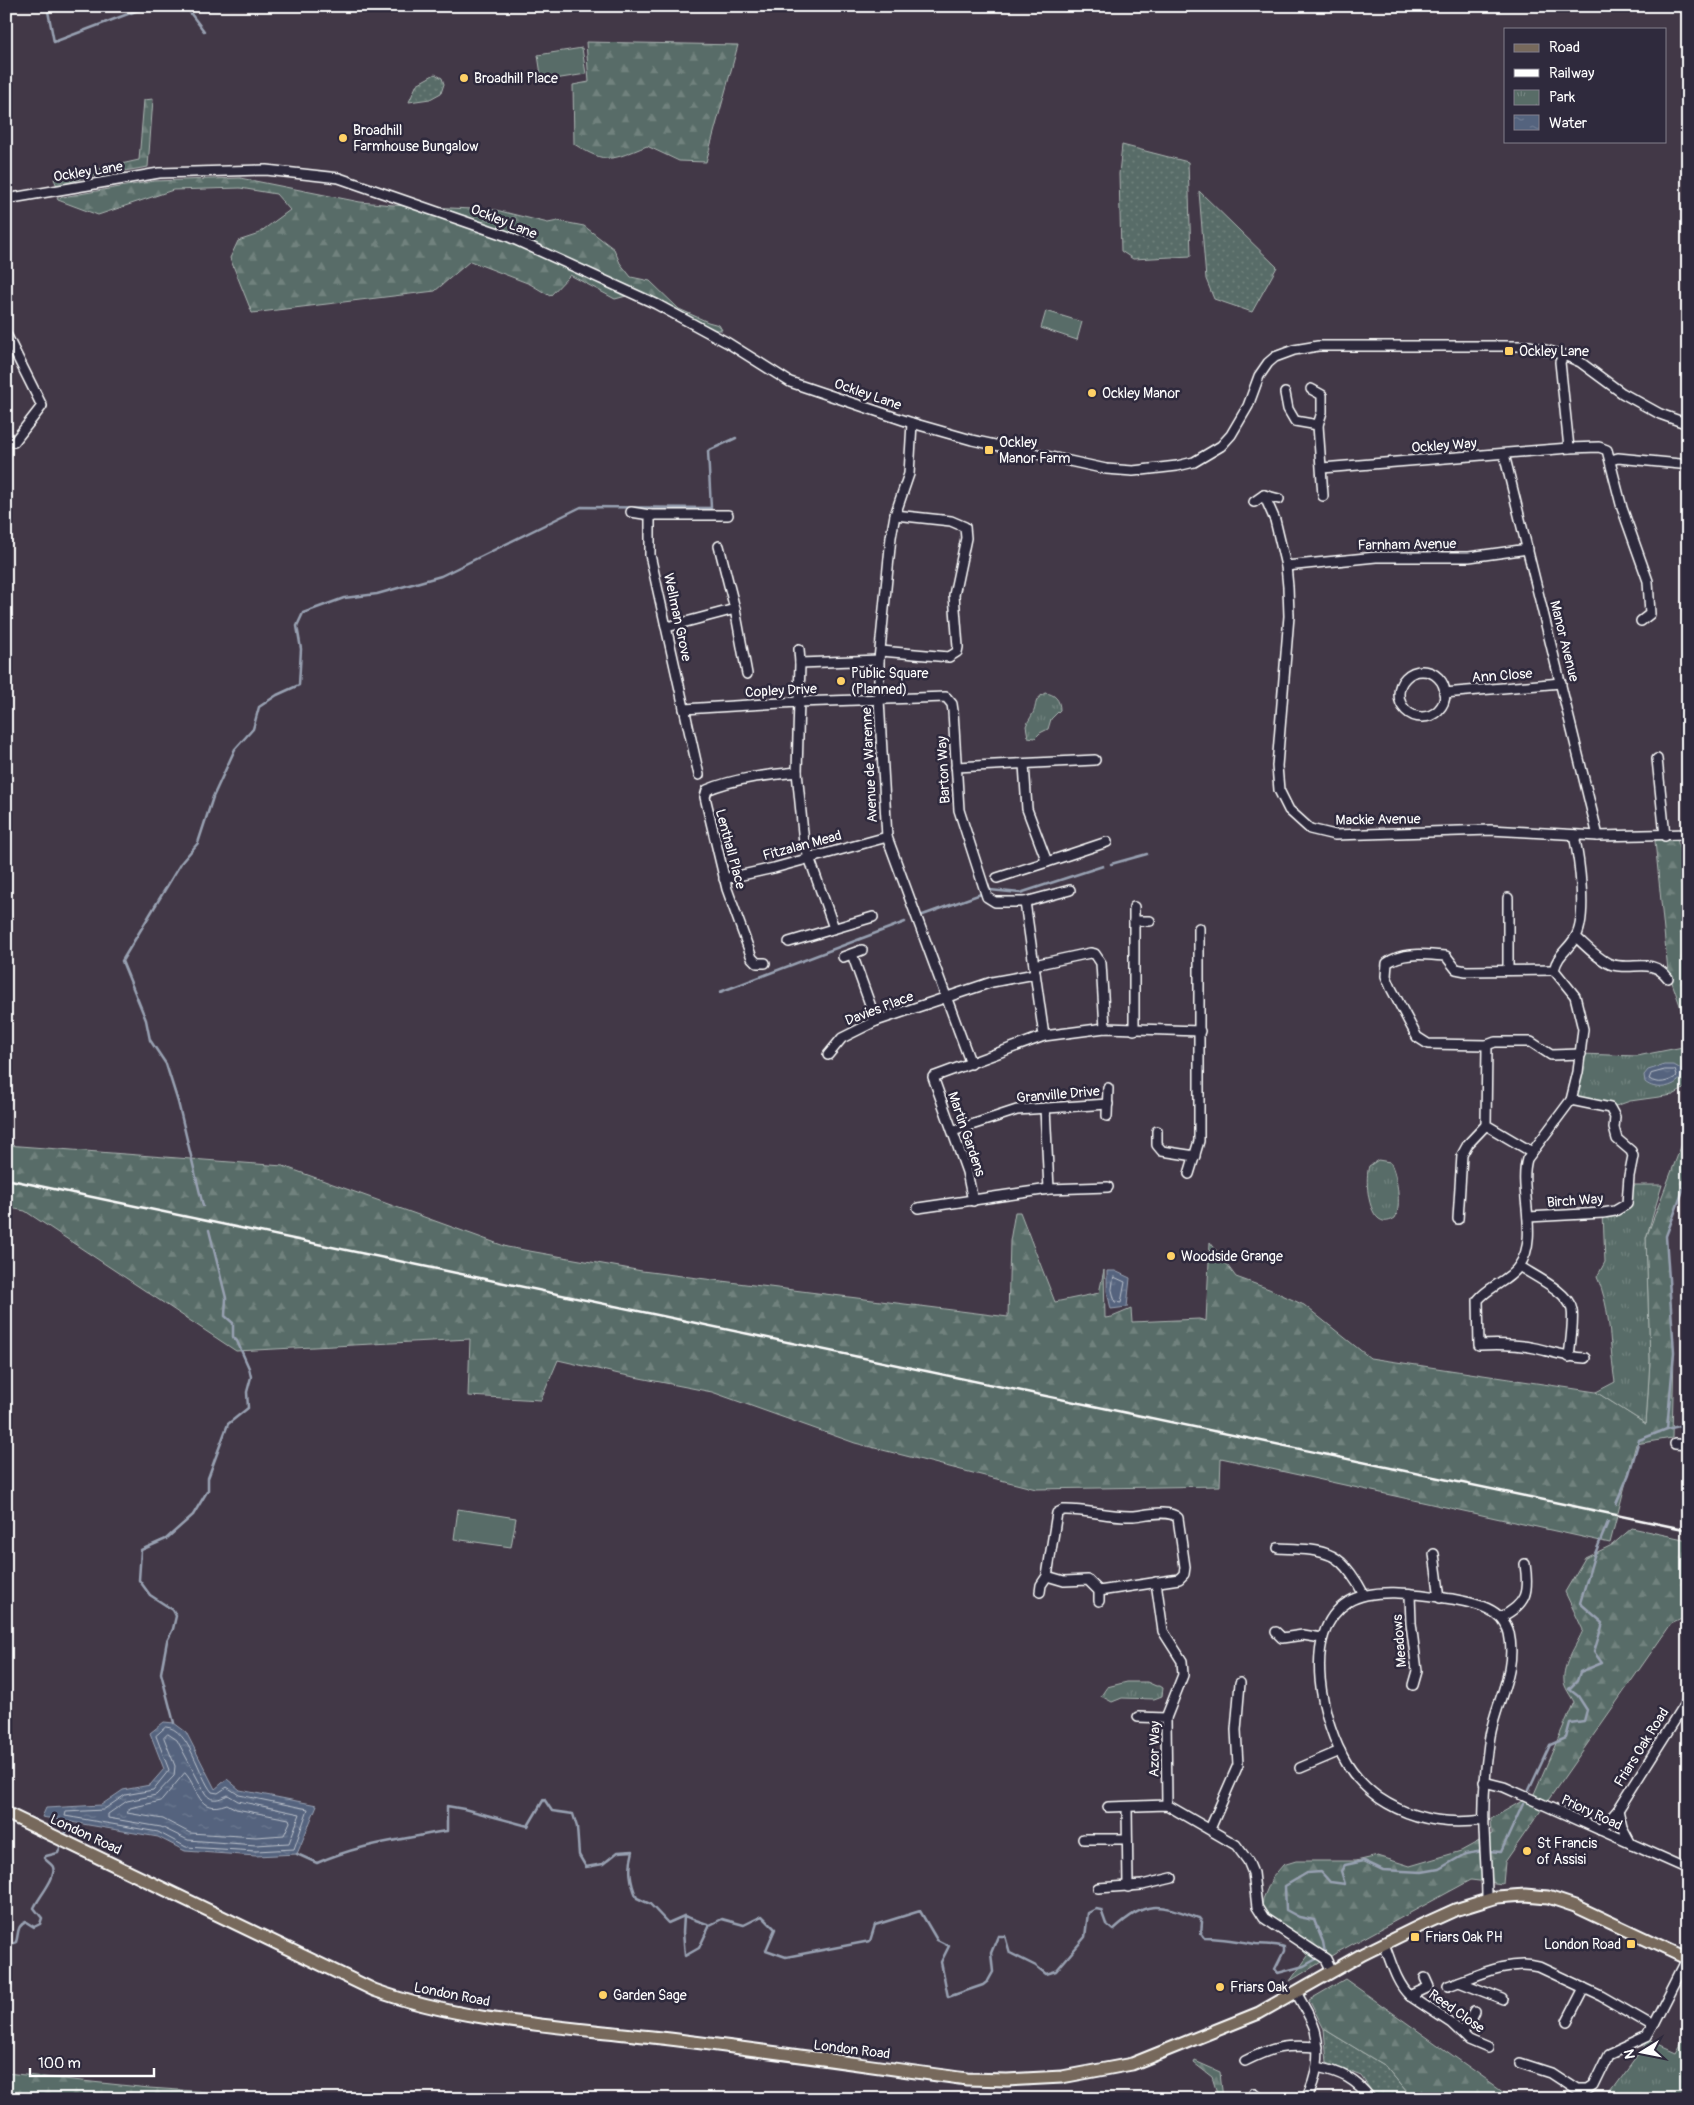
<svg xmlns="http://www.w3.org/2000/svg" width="1694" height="2105" font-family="Pangolin,sans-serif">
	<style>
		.grass { fill: url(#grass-dots); stroke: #acb6b3 }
		.forest { fill: url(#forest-firs); stroke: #acb6b3 }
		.park { fill: url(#park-tufts); stroke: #acb6b3 }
		.pitch { fill: #586c67; stroke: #acb6b3 }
		.water { fill: url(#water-ripples); stroke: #98a1b2 }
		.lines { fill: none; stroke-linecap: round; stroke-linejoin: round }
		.shore { stroke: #bbc1cb; stroke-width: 1 }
		.stream { stroke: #98a1b2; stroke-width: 2.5 }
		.minor-casing { stroke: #fff; stroke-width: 12 }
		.major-casing { stroke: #fff; stroke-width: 15 }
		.minor { stroke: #2f2a3d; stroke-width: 9 }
		.major { stroke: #77695c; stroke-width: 11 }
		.rail { stroke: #fff; stroke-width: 2.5 }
		.poi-dot { fill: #ffd166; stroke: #2f2a3d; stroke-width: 2 }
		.labels { text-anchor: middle; stroke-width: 5; stroke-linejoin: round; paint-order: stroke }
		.poi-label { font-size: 14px; fill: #fff; stroke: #2f2a3d; text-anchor: start }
		.street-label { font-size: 14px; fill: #fff; stroke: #2f2a3d }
	</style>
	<defs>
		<pattern id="grass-dots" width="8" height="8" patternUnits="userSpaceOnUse" patternTransform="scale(1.25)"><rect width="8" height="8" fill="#586c67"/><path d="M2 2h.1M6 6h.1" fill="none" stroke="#71827e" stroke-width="1.8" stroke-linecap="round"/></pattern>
		<pattern id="forest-firs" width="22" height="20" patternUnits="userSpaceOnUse" patternTransform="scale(1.25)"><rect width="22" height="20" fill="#586c67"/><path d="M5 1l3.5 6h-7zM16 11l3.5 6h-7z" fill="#71827e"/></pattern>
		<pattern id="park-tufts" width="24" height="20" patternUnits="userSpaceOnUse" patternTransform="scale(1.25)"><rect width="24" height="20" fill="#586c67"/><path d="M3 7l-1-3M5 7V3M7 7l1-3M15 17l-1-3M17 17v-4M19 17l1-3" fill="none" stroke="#71827e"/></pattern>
		<pattern id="water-ripples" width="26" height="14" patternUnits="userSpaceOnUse" patternTransform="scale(1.25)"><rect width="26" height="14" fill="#54637e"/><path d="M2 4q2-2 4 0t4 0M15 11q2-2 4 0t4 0" fill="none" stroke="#6e7a91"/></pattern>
	</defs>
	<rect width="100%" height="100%" fill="#423847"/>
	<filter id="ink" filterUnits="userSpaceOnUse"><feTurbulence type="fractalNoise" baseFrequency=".02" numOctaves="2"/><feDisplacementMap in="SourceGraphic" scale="10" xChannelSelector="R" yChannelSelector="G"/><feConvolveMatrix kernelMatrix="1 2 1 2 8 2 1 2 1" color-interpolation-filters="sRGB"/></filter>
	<g filter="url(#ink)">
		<g class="grass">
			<path d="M435,74L442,78L444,84L441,93L430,99L409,102L417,84Z"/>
			<path d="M1122,145L1188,162L1191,256L1133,259L1121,251L1119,174Z"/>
			<path d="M1199,191L1277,267L1252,312L1214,299L1206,279Z"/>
			<path d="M1324,2029L1385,2066L1413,2099H1377L1361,2076L1327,2063Z"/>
		</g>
		<g class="forest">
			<path d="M586,42L738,45L706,162L679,161L647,146C611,160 608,165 574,144L573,85L589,82Z"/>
			<path d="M153,99L148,167L83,178L57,186L54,179L139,160L144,100Z"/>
			<path d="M240,178L360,202L405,206L496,210L548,223L558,221L584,226L614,249L620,263L631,277L650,281L679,309L708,322L719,325L722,330H716L675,311L642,292L615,299L570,275L550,296L530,284L470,261L435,291L252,313L230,258L238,241L256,235L290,210L276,194L240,188L173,190L98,215L58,200L57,198L154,181Z"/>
			<path d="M1675,830L1688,886V1028L1668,971L1655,841Z"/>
			<path d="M1688,1116V1177L1666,1236L1674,1352L1672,1438L1636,1444L1610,1543L1221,1458L1220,1486L1036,1489L855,1443L712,1392L619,1374L558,1360L541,1400L468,1396L470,1339L236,1351L25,1211L6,1207V1145L283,1166L507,1247L642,1271L1008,1317L1010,1241L1015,1212H1020L1055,1302L1099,1293L1104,1270L1105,1318L1112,1317L1131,1309L1132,1322L1199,1319L1206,1321L1210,1242L1236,1277L1269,1289L1304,1305L1370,1358L1596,1392L1646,1424L1650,1361L1646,1238L1687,1131Z"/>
			<path d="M1632,1528L1688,1540V1616L1671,1624L1505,1862L1503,1884L1471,1880L1336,1953L1290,1981L1308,1956L1292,1940L1261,1918L1263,1899L1272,1878L1283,1865L1296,1861H1356L1378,1856L1410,1866L1461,1851L1492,1834L1491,1819L1534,1794L1574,1702C1571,1696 1564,1687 1564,1681C1562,1664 1577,1645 1583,1630L1565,1592L1585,1558L1612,1545Z"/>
			<path d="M1345,1979L1514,2099H1413L1385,2066L1324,2029L1309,2000Z"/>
			<path d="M1195,2061L1220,2072L1223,2099H1219L1212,2077L1194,2063Z"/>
			<path d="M6,2073L149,2088L209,2092L208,2099H6Z"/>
		</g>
		<g class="park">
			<path d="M1045,693C1055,694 1060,700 1060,710L1051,719L1048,729L1040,733L1035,738L1028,737L1026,726C1028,721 1030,719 1032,715C1038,705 1032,701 1045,693Z"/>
			<path d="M1688,1046V1084L1682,1090L1673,1095L1630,1101L1610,1108L1571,1100L1581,1054L1637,1056Z"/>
			<path d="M1378,1160L1390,1162C1397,1173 1402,1207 1395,1218C1369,1235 1364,1181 1369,1166Z"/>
			<path d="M1628,1185H1662L1646,1238L1650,1361L1646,1424L1596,1392L1615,1382C1609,1347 1612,1311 1597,1277L1605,1262L1603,1213L1621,1208Z"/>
			<path d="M1127,1682H1147L1156,1686H1160L1163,1688L1162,1696L1154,1699L1122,1698L1112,1702L1101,1696L1107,1687Z"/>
			<path d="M1685,2036L1688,2037V2099H1606L1649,2040L1676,2052Z"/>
		</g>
		<g class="pitch">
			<path d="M582,48L586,74L542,81L538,55Z"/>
			<path d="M1046,311L1082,322L1077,340L1041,328Z"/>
			<path d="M458,1509L516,1518L511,1547L454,1539Z"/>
		</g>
		<g class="water">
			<path d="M1664,1065H1674L1681,1069L1682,1077C1674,1088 1655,1091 1645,1082L1644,1075L1648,1070Z"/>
			<path d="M1107,1271H1115L1130,1278L1127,1307L1111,1309L1107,1291Z"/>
			<path d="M164,1722L174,1723L186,1732L215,1789L227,1779L240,1790L317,1805L297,1854L256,1856L185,1851L158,1837L42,1817L46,1808L101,1805L123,1790L150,1785L164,1769L150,1733Z"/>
		</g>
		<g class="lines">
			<g class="shore">
				<path d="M1665,1070H1675L1677,1076C1669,1082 1658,1085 1649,1079L1651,1074Z"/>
				<path d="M1114,1277L1125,1282L1121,1303L1115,1302L1112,1290Z"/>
				<path d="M166,1727C189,1728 199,1777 212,1792L218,1793L227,1787L239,1795L308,1809L294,1849L256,1851L186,1847L158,1832L65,1816L66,1812L103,1810L125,1795L153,1790L169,1770L156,1736Z"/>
				<path d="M168,1734L177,1740L205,1793C212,1803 219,1799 228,1795L238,1801L300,1814L289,1843L256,1845L188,1840L161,1827L108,1818V1814L127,1801L156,1795L174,1776L175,1766L164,1738Z"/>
				<path d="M185,1773C200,1789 196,1815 227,1804L236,1809L289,1819L290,1822L284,1835L256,1837L190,1833L163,1819L127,1813L130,1808L161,1801Z"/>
			</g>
			<g class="stream">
				<path d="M47,6L54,42L149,6"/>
				<path d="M185,6L204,31"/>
				<path d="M1111,864L1147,854"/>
				<path d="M990,890L1020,893L1103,866"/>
				<path d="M920,916L981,894"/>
				<path d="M720,992L905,922"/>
				<path d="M203,1206L178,1102L166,1064L150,1040L146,1020L122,961L181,863L198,843L213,797L235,749L253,729L259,707L277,695L299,685L301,649L297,626L303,613L344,598L377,594L441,576L581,507L711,508L708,451L736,438"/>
				<path d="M1667,1429L1674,1352L1666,1236L1688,1177"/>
				<path d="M1616,1504L1629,1474L1639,1440L1667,1429L1688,1424"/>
				<path d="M174,1723L161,1673L167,1641L173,1629L176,1616L173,1610L150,1595L139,1580L141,1550L166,1539L193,1515L208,1490V1478L228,1424L248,1408L247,1392L251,1377L249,1368L237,1341L233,1337V1323L225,1316L226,1298L209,1230"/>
				<path d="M1529,1790L1550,1745L1566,1738L1570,1723L1584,1721L1587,1710L1578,1696L1569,1689L1577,1681L1580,1672L1602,1663L1594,1652L1603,1623L1580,1603L1594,1556L1608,1522"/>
				<path d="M64,1838L69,1823"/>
				<path d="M1488,1851L1501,1852L1523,1804"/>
				<path d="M297,1854L317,1863C348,1849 379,1843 413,1837C425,1835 435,1832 447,1831V1806L464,1809L528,1826L544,1799L552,1811L573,1814L577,1827L579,1855L586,1867L603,1864L618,1852L633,1851C628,1869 630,1882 637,1898L650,1904L668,1923L684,1916L710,1925"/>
				<path d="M684,1916L683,1932L685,1956L699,1948L710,1925L722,1919L744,1925L762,1916L775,1929L766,1950L786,1957L870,1941L875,1925L920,1911L937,1940L949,1946L941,1962L948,1997L983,1985L988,1981L993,1972L991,1953L998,1936H1005L1010,1953L1036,1966L1046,1974L1056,1971L1085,1937L1088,1913L1096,1909L1101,1910L1106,1924L1113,1930C1147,1899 1158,1904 1199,1918L1202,1922L1201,1934L1204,1938C1222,1938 1238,1941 1256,1944C1265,1945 1276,1944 1284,1947V1951L1275,1969L1278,1973L1304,1966L1318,1958"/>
				<path d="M6,1947L16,1942C19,1934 16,1926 26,1922L34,1927L40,1924L42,1918L34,1908C38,1898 57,1877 53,1867C52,1864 46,1861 44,1858L46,1856L58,1853L62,1843"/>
				<path d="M1323,1955L1325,1953L1323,1942L1314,1920L1299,1917L1286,1910L1285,1886L1307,1873L1321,1872L1330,1882L1345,1884L1341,1871L1345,1865L1364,1861L1383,1870L1422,1872L1439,1869L1465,1854L1483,1851"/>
			</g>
			<defs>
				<g id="minor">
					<path d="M6,199L159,173L266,170L339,178L507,236L656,304L728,343L790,382L912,423L972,440L1106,469L1133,471L1177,466L1194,462L1221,446L1231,435L1248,406L1259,376L1268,363L1275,357L1294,350L1318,346H1530L1564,355L1580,362L1622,393L1660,414L1688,424"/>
					<path d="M6,334L42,406L14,442"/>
					<path d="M1564,355L1560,362L1569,448"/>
					<path d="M1311,389L1322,395V412L1318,425L1323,496"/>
					<path d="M1285,393L1288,409L1295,421L1318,425"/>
					<path d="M912,423L909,474L895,515L891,537L879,660V700L887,837L971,1064"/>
					<path d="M1504,454L1598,836"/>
					<path d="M1611,460L1618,458L1680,464"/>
					<path d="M1322,468L1569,448L1599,447L1607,450L1622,508L1648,581L1650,614L1641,621"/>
					<path d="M1264,495L1279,499"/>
					<path d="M1254,502L1264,495L1275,520L1286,566L1288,587L1289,616L1277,766L1279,790L1289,810L1310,829L1335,835L1490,830L1598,836L1688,834"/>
					<path d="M631,512L650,515H728"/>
					<path d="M650,515V555L699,775"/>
					<path d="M719,546L735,609L747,674"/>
					<path d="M1286,566L1376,557H1469L1528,549"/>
					<path d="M667,627L735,609"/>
					<path d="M799,649L800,663L797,772L804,843L834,928"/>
					<path d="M881,651L949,657L957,652L958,647L954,595L966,538L965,527L951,521L895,515"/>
					<path d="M800,663L879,660"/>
					<circle cx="1422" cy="694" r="23"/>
					<path d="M1444,693L1561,683"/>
					<path d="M684,709L798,702L946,697L952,704L953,711L959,810L987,897L995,902H1025L1044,1036"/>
					<path d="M1657,759L1665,836"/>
					<path d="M1024,764L1027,809L1047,862L1107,842"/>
					<path d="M956,767L1095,760"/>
					<path d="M1574,835C1579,858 1588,919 1575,938C1567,951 1558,954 1554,970L1575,996L1583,1029L1578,1072L1571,1100L1527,1159C1518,1190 1540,1237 1519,1266C1509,1281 1489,1286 1478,1300L1479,1345C1498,1344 1516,1344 1535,1348C1552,1352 1567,1357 1585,1358"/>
					<path d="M997,878L1047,862"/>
					<path d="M724,879L774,868L887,837"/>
					<path d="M1025,902L1070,890"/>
					<path d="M1134,907V1030"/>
					<path d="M1134,921H1150"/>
					<path d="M1576,937C1586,946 1598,959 1610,964C1632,972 1651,956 1668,978"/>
					<path d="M789,942L873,917"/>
					<path d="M852,954L876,1021"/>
					<path d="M843,957L862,950"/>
					<path d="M765,963H757L752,958L727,889L705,797L707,790C735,778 767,775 797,772"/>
					<path d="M1034,965L1090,953L1095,954L1101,963L1105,1028"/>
					<path d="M1508,970V898"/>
					<path d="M1487,1045L1428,1044L1417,1037L1391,988L1386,976L1387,963C1403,951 1427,955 1446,956L1456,969L1466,971L1554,970"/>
					<path d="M828,1055L842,1038L876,1021L992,982L1035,974"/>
					<path d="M1045,1108L1049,1189"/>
					<path d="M1107,1116L1108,1088"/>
					<path d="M953,1131L1017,1110L1108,1104"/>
					<path d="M1157,1131V1145L1162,1151L1195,1156"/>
					<path d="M1532,1152L1486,1125L1487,1045L1495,1042H1531L1551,1055L1581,1054"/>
					<path d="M1189,1174L1199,1141V928"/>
					<path d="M973,1201L967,1172L933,1077L1044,1036L1105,1028L1200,1031"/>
					<path d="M918,1208L1049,1189L1108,1187"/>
					<path d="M1528,1217L1603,1213L1615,1211L1627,1204L1629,1176L1633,1156L1631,1151L1617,1139L1614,1128L1615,1117L1610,1108L1571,1100"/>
					<path d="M1458,1219L1462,1155L1468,1144L1486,1125"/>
					<path d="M1519,1266C1534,1276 1569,1292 1572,1310C1574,1320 1570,1346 1569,1357"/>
					<path d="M1675,1444L1688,1445"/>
					<path d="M1278,1548C1295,1549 1316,1548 1332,1556C1345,1562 1358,1583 1364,1595"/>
					<path d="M1434,1554L1440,1598"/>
					<path d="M1047,1576L1064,1581L1088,1580L1099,1591V1601"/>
					<path d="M1156,1582L1163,1631L1182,1661L1183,1675L1166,1718L1167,1805"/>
					<path d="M1040,1592L1041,1585L1047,1576L1056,1519L1057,1513L1063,1510C1086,1509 1109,1517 1133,1516C1145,1515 1169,1509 1178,1518L1185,1567L1184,1574L1179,1579L1099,1591"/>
					<path d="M1410,1595L1411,1623L1417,1671L1413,1685"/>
					<path d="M1501,1617C1527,1604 1529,1592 1525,1564"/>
					<path d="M1276,1632L1282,1638L1303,1635L1322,1638"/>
					<path d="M1138,1717L1166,1718"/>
					<path d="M1300,1768L1340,1751"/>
					<path d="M1484,1782L1504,1787L1688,1869"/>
					<path d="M1108,1807L1167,1805L1236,1845L1248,1861L1253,1873L1257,1907L1264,1918L1326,1959L1332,1971"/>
					<path d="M1127,1807L1128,1887"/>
					<path d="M1618,1810L1622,1827L1631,1844"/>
					<path d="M1484,1820C1447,1825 1410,1819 1379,1798C1367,1789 1355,1777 1347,1764C1323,1725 1299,1632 1348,1602C1374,1586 1423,1595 1452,1599C1474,1603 1503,1608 1509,1633C1518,1674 1493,1705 1489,1743C1485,1772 1483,1801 1484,1829C1485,1853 1487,1876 1487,1900"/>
					<path d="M1210,1829L1238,1765L1236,1730L1240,1683"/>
					<path d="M1600,1830L1618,1810L1688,1699"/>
					<path d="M1083,1839H1127"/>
					<path d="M1098,1888L1142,1885L1172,1878"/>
					<path d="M1384,1944C1391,1961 1396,1983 1410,1996L1429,1987L1425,1978"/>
					<path d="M1459,1982L1503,1999"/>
					<path d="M1448,1986C1476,1976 1509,1959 1539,1967L1601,1996L1653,2026L1687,1959"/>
					<path d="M1296,1992C1302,2004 1311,2017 1315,2030C1321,2053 1317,2078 1306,2099"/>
					<path d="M1410,1996L1451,2023L1469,2040L1488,2048"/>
					<path d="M1567,2021L1584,1988"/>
					<path d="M1461,2031L1467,2026L1474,2012"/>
					<path d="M1245,2061C1274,2046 1285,2045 1318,2047"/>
					<path d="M1520,2063L1551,2073L1577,2090H1587L1593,2086L1608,2055L1647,2037L1653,2026"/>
					<path d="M1317,2067C1341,2072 1356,2079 1371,2099"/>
					<path d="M1254,2093L1261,2099"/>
				</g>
				<path id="major" d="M6,1813L374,1990C462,2022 559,2026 652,2037C757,2049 862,2065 967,2079L1007,2080L1062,2077L1132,2064L1259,2013L1363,1954L1424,1924L1455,1910L1497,1897L1525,1895L1548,1897L1575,1906L1688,1959"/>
			</defs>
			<use href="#minor" class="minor-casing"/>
			<use href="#major" class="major-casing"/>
			<use href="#minor" class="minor"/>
			<use href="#major" class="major"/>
			<path class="rail" d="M6,1179L1688,1530"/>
		</g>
	</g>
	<g class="poi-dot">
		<circle cx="464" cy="78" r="5"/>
		<circle cx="343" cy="138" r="5"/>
		<rect x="1504" y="346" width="10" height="10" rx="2.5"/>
		<circle cx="1092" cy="393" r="5"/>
		<rect x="984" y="445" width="10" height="10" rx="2.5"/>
		<circle cx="841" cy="681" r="5"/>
		<circle cx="1171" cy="1256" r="5"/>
		<circle cx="1527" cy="1851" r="5"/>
		<rect x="1410" y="1932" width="10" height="10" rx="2.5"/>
		<rect x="1626" y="1939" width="10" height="10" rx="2.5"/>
		<circle cx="1220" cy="1987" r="5"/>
		<circle cx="603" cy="1995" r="5"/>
	</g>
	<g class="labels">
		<g class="poi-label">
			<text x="474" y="83">Broadhill Place</text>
			<text x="353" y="135">Broadhill<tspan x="353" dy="16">Farmhouse Bungalow</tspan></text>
			<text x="1519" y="356">Ockley Lane</text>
			<text x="1102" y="398">Ockley Manor</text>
			<text x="999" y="447">Ockley<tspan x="999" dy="16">Manor Farm</tspan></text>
			<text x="851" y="678">Public Square<tspan x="851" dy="16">(Planned)</tspan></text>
			<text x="1181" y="1261">Woodside Grange</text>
			<text x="1537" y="1848">St Francis<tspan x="1537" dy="16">of Assisi</tspan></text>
			<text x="1425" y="1942">Friars Oak PH</text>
			<text x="1621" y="1949" text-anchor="end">London Road</text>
			<text x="1230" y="1992">Friars Oak</text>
			<text x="613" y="2000">Garden Sage</text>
		</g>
		<g class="street-label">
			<text transform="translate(88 171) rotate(-9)" y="5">Ockley Lane</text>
			<text transform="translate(504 221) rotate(22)" y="5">Ockley Lane</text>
			<text transform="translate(868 394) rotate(19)" y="5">Ockley Lane</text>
			<text transform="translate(1444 445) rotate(-4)" y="5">Ockley Way</text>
			<text transform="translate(1407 544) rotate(-1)" y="5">Farnham Avenue</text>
			<text transform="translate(678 617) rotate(78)" y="5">Wellman Grove</text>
			<text transform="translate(1565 641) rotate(76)" y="5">Manor Avenue</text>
			<text transform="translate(1502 675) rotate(-4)" y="5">Ann Close</text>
			<text transform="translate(781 690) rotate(-3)" y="5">Copley Drive</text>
			<text transform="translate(869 765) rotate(-93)" y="5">Avenue de Warenne</text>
			<text transform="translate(943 770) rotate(-93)" y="5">Barton Way</text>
			<text transform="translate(1378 819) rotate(-1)" y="5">Mackie Avenue</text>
			<text transform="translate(802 845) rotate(-15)" y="5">Fitzalan Mead</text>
			<text transform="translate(731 849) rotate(75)" y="5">Lenthall Place</text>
			<text transform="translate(879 1008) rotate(-21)" y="5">Davies Place</text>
			<text transform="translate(1058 1094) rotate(-5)" y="5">Granville Drive</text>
			<text transform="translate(967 1134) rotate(71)" y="5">Martin Gardens</text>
			<text transform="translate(1575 1200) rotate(-4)" y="5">Birch Way</text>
			<text transform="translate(1399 1641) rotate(-95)" y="5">Meadows</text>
			<text transform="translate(1641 1747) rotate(-58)" y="5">Friars Oak Road</text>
			<text transform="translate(1154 1749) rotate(-89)" y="5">Azor Way</text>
			<text transform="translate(1592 1812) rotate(25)" y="5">Priory Road</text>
			<text transform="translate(86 1834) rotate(25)" y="5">London Road</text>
			<text transform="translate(452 1994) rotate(11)" y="5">London Road</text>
			<text transform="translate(1457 2011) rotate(35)" y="5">Reed Close</text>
			<text transform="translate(852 2049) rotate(7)" y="5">London Road</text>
		</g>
	</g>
	<rect width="1694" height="2105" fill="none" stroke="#2f2a3d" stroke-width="25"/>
	<rect x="12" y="12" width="1669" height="2080" fill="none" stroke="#fff" stroke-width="2" filter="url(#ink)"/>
	<rect x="1504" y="28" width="162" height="115" fill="#2f2a3d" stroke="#827f8b"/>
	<rect x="1514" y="44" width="25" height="8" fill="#77695c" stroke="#827f8b"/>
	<text x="1549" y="52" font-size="15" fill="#ffffff">Road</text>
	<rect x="1514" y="69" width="25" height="8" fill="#ffffff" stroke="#827f8b"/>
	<text x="1549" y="78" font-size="15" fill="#ffffff">Railway</text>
	<rect x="1514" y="90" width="25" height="15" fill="url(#park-tufts)" stroke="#827f8b"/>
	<text x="1549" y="102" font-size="15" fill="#ffffff">Park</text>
	<rect x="1514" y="115" width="25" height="15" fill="url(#water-ripples)" stroke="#827f8b"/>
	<text x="1549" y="128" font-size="15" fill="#ffffff">Water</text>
	<g transform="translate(1642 2052) rotate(260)" stroke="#2f2a3d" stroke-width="4" paint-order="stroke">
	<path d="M0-4L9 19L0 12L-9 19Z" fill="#ffffff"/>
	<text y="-8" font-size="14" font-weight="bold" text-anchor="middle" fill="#ffffff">N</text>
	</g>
	<path d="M30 2068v8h124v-8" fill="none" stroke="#ffffff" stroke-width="2.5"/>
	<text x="38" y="2068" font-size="15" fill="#ffffff" stroke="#2f2a3d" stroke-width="4" paint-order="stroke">100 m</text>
</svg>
